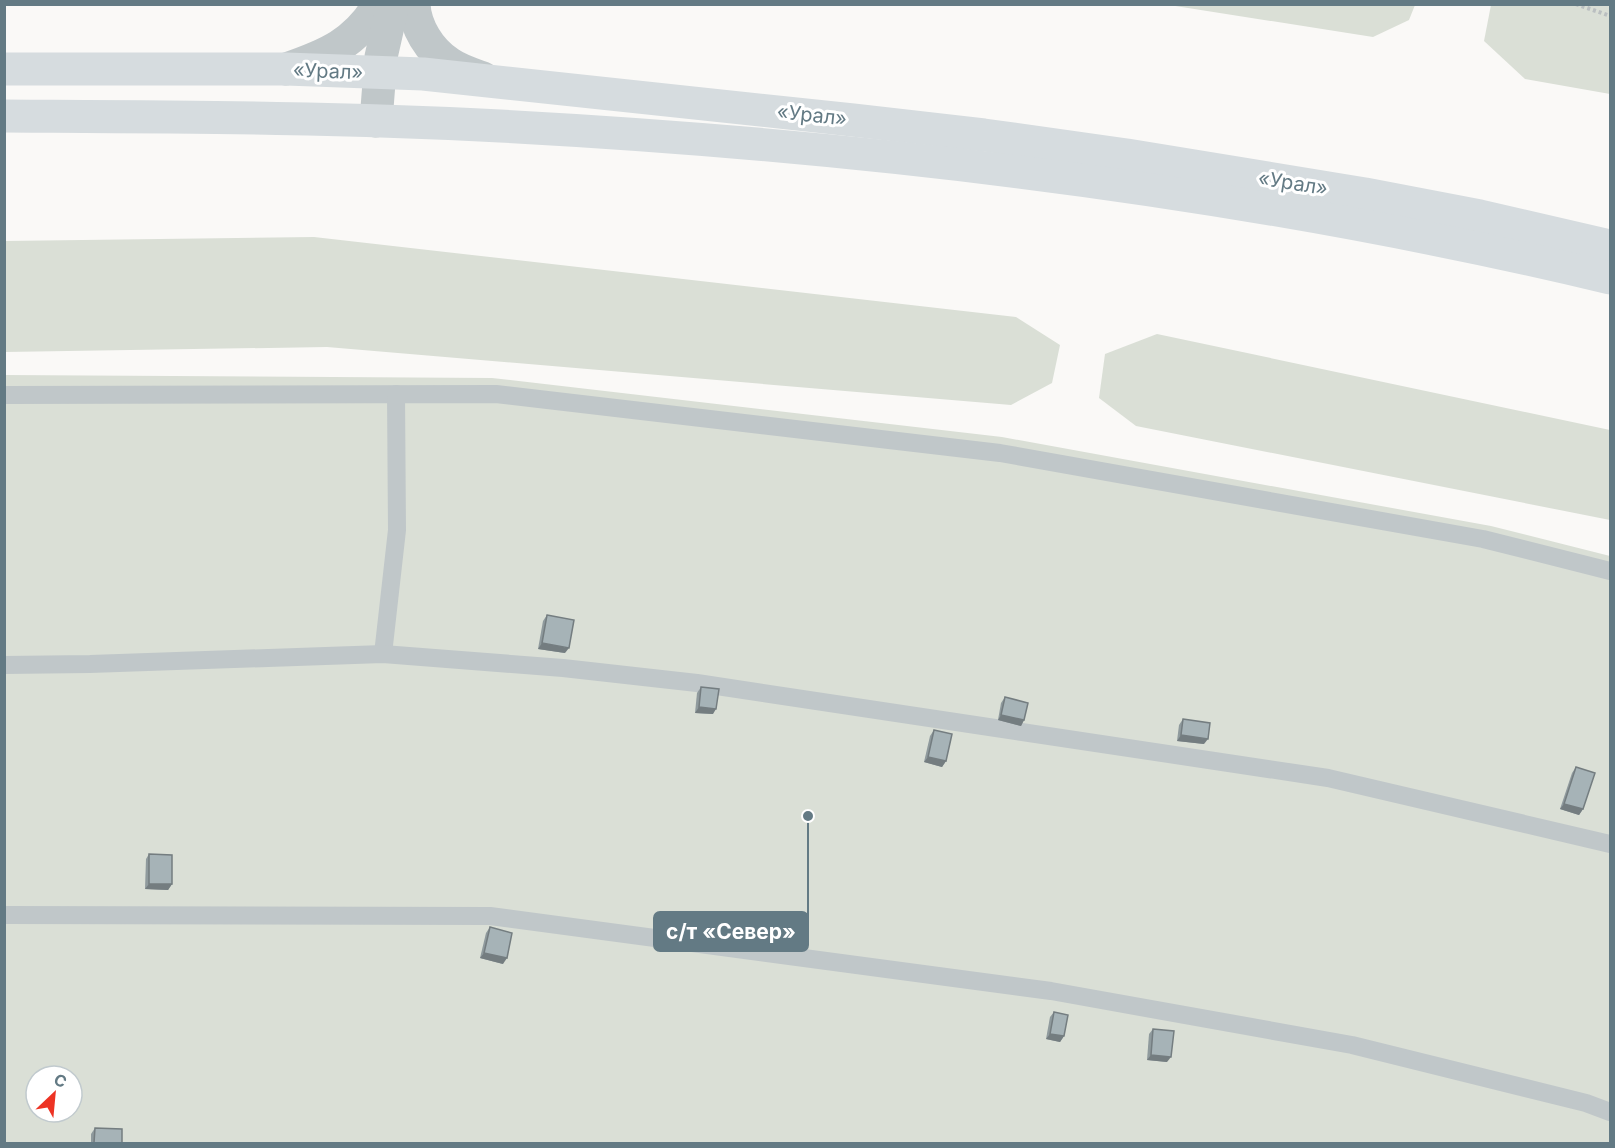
<svg xmlns="http://www.w3.org/2000/svg" width="1615" height="1148" font-family="Inter,sans-serif">
	<style>
		.green { fill: #dadfd6; fill-rule: evenodd }
		.lines { fill: none; stroke-linecap: round; stroke-linejoin: round }
		.path { stroke: #babfc1; stroke-width: 4; stroke-dasharray: 3 3; stroke-linecap: butt }
		.service { stroke: #c0c7c9; stroke-width: 18 }
		.minor { stroke: #c0c7c9; stroke-width: 33 }
		.trunk { stroke: #d6dcdf; stroke-width: 33 }
		.wall { fill: #8f9a9d }
		.shaded-wall { fill: #747d80 }
		.building { fill: #a6b3b7; stroke: #747d80; stroke-width: 1.5 }
		.labels { text-anchor: middle; stroke-width: 6; stroke-linejoin: round; paint-order: stroke }
		.street-label { font-size: 20px; fill: #637a84; stroke: #fff }
		.leader { fill: none; stroke: #637a84; stroke-width: 2 }
		.callout-dot { fill: #637a84; stroke: #fff; stroke-width: 2 }
		.callout { fill: #637a84; stroke: #637a84; stroke-width: 2 }
		.callout-label { font-size: 21px; text-anchor: middle; font-weight: bold; fill: #fff }
	</style>
	<rect width="100%" height="100%" fill="#faf9f7"/>
	<g class="green">
		<path d="M1169,5H1415L1409,20L1373,37Z"/>
		<path d="M1491,5H1610V94L1525,79L1484,41Z"/>
		<path d="M314,237L1016,317L1060,345L1052,383L1011,405L327,347L5,352V241Z"/>
		<path d="M1157,334L1610,430V520L1136,426L1099,398L1105,354Z"/>
		<path d="M5,375L492,378L1002,437L1491,526L1610,556V1143L5,1144ZM36,1076H72V1112H36Z"/>
	</g>
	<g class="lines">
		<path class="path" d="M1576,4L1610,16"/>
		<g class="service">
			<path d="M4,395L496,394L1000,453L1483,539L1610,571"/>
			<path d="M383,654L397,530L396,394"/>
			<path d="M4,665L90,664L383,654L563,668L697,683L1328,778L1610,844"/>
			<path d="M4,915L490,916L1051,991L1352,1045L1586,1103L1610,1112"/>
		</g>
		<g class="minor">
			<path d="M414,4C415,27 430,51 449,63C459,70 472,74 483,78"/>
			<path d="M286,69C327,55 356,43 379,4"/>
			<path d="M376,121L381,57L393,4"/>
		</g>
		<g class="trunk">
			<path d="M4,69H286L423,74L853,120L984,135L1127,155L1365,194L1480,216L1610,246"/>
			<path d="M4,116C170,117 335,117 500,126C873,146 1247,191 1610,278"/>
		</g>
	</g>
	<g class="wall">
		<path d="M547,615L565,653L538,649L543,621Z"/>
		<path d="M701,687L713,714L695,713L697,693Z"/>
		<path d="M1005,697L1024,720L1021,726L998,720L1001,703Z"/>
		<path d="M1183,719L1204,744L1177,741L1179,725Z"/>
		<path d="M934,730L946,761L942,767L924,762L930,736Z"/>
		<path d="M1576,767L1583,809L1579,815L1560,809L1572,773Z"/>
		<path d="M149,854L172,884L168,890L145,889L146,859Z"/>
		<path d="M774,920L789,944H769L770,925Z"/>
		<path d="M490,927L503,964L480,958L486,933Z"/>
		<path d="M1054,1012L1064,1036L1060,1042L1046,1039L1050,1017Z"/>
		<path d="M1153,1029L1167,1062L1147,1060L1149,1034Z"/>
		<path d="M95,1128L122,1143H91V1134Z"/>
	</g>
	<g class="shaded-wall">
		<path d="M542,643L569,648L565,653L538,649Z"/>
		<path d="M699,707L716,709L713,714L695,713Z"/>
		<path d="M1001,715L1024,720L1021,726L998,720Z"/>
		<path d="M1181,735L1208,739L1204,744L1177,741Z"/>
		<path d="M928,757L946,761L942,767L924,762Z"/>
		<path d="M1564,804L1583,809L1579,815L1560,809Z"/>
		<path d="M149,884H172L168,890L145,889Z"/>
		<path d="M773,939H793L789,944H769Z"/>
		<path d="M484,953L507,958L503,964L480,958Z"/>
		<path d="M1050,1034L1064,1036L1060,1042L1046,1039Z"/>
		<path d="M1151,1055L1171,1057L1167,1062L1147,1060Z"/>
	</g>
	<g class="building">
		<path d="M547,615L574,620L569,648L542,643Z"/>
		<path d="M701,687L719,689L716,709L699,707Z"/>
		<path d="M1005,697L1028,703L1024,720L1001,715Z"/>
		<path d="M1183,719L1210,723L1208,739L1181,735Z"/>
		<path d="M934,730L952,734L946,761L928,757Z"/>
		<path d="M1576,767L1595,773L1583,809L1564,804Z"/>
		<path d="M149,854L172,855V884H149Z"/>
		<path d="M490,927L512,933L507,958L484,953Z"/>
		<path d="M1054,1012L1068,1015L1064,1036L1050,1034Z"/>
		<path d="M1153,1029L1174,1031L1171,1057L1151,1055Z"/>
		<path d="M95,1128L122,1129V1143H94Z"/>
	</g>
	<g class="labels">
		<g class="street-label">
			<text transform="translate(328 71) rotate(2)" y="7">«Урал»</text>
			<text transform="translate(812 115) rotate(6)" y="7">«Урал»</text>
			<text transform="translate(1293 183) rotate(9)" y="7">«Урал»</text>
		</g>
	</g>
	<path class="leader" d="M808 816L808 932"/>
	<circle class="callout-dot" cx="808" cy="816" r="6"/>
	<rect class="callout" x="654" y="912" width="154" height="39" rx="6"/>
	<g class="callout-label">
		<text x="731" y="939">с/т «Север»</text>
	</g>
	<rect width="1615" height="1148" fill="none" stroke="#637a84" stroke-width="12"/>
	<g transform="translate(54 1094) rotate(26)"><circle r="28" fill="#ffffff" stroke="#c1cace" stroke-width="1.5"/>
	<path d="M0-4.5L10 22L0 15L-10 22Z" fill="#ed3324"/>
	<text y="-9" font-size="16" font-weight="bold" text-anchor="middle" fill="#637a84">С</text>
	</g>
</svg>
